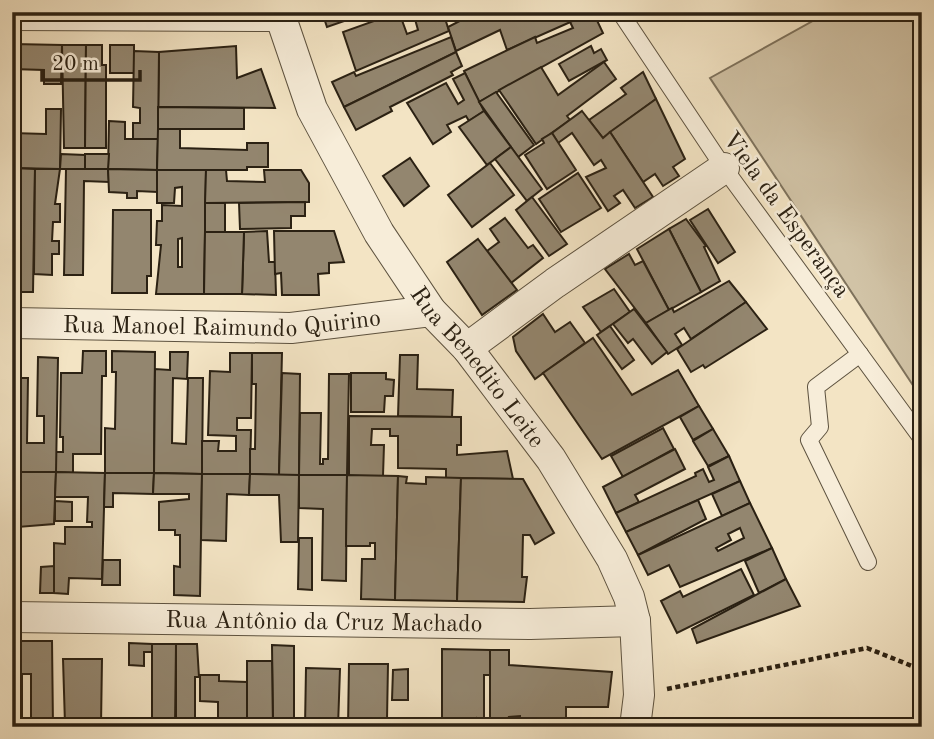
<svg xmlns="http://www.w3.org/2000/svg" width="934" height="739" font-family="'Old Standard TT',serif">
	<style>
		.green { fill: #d1c3a6; stroke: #7e725c; stroke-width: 2 }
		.building { fill: #93866f; stroke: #2b2113; stroke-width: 2; fill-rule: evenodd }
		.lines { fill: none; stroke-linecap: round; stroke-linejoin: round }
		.lane-casing { stroke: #5d523f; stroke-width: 18 }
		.street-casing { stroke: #5d523f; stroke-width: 32 }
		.path { stroke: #2b2113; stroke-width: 4.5; stroke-dasharray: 5 3.5; stroke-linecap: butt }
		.lane { stroke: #f7edd9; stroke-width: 16 }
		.street { stroke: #f7edd9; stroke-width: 30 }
		.labels { text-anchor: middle; stroke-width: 5; stroke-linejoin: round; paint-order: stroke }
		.street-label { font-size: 24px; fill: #2b2113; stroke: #f7edd9 }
	</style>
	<rect width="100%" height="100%" fill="#f3e4c4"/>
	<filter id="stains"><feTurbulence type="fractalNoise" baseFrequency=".00286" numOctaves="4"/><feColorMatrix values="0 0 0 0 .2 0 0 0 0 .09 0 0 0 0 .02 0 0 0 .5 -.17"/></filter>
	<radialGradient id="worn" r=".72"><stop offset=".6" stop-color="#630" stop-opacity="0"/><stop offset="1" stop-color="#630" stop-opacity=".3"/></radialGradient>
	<path class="green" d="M829,12H922V399L710,78Z"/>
	<g class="building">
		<path d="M322,12H370L327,27Z"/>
		<path d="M399,12L407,34L418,30L413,12H443L449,31L356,71L343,32Z"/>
		<path d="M477,12H493L495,16L503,12H518L522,20L535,12H593L507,50L500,30L456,51L448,27Z"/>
		<path d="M593,12L603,33L479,102L464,71L535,37L537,43L573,28L570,22Z"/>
		<path d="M451,37L456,52L344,107L332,82L354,72L356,76Z"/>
		<path d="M13,44L62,45L61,84H44V70L12,69Z"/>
		<path d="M62,45H86L85,148H64Z"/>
		<path d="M86,45H102V65H106V148H85Z"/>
		<rect x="110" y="45" width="24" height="28"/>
		<path d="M236,46L237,78L261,69L275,108L158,107L159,52Z"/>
		<path d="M591,46L594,53L601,49L607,60L569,81L559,64Z"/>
		<path d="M134,51L159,52L158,139H133V123H140V108L133,107Z"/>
		<path d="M456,52L462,66L451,72L453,75L390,107L392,111L356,130L344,107Z"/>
		<path d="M604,62L616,79L567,116L570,120L536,144L499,90L541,67L558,95Z"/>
		<path d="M643,72L656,99L603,138L589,120L626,94L621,88Z"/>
		<path d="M465,73L484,111L469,121L466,116L447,125L451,132L433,144L407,103L446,83L458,104L464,100L453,79Z"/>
		<path d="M496,92L534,145L518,157L479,102Z"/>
		<path d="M656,99L685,159L673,167L679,176L663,186L655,174L643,182L610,132Z"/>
		<path d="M158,107L244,108V129H158Z"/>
		<path d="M46,109H61L60,169L12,168V133L46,134Z"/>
		<path d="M484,111L511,147L487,165L459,127Z"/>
		<path d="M582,111L603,138L610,132L653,197L635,208L623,190L614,196L620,203L608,211L586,177L606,168L601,160L594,165L572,133L558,143L552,133Z"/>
		<path d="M109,121L125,122V139H158L157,170L108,169Z"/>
		<path d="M158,129H180V148L247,150V143H268V167H247V170H157Z"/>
		<path d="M552,133L576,170L547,189L525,155L544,143L542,139Z"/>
		<path d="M511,147L542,189L527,201L495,159Z"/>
		<path d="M61,154L85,155V169H60Z"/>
		<path d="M85,154H109L108,169H85Z"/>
		<path d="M410,158L429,186L404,206L383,176Z"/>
		<path d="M490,163L514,195L472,227L448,195Z"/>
		<path d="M12,168L35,169L33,292H12V272H17V204H12Z"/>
		<path d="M35,169H60L55,204H60V222H53L52,241H59V254H52V275L34,274Z"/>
		<path d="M66,169H108L109,182L84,181L83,275H64Z"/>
		<path d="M108,169L157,170V192L137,191V198H127V193L109,192Z"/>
		<path d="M157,170H206L204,294H156L161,245H156L157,221H162V205L182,206V187L175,188L174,203H157ZM182,238V267H178V239Z"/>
		<path d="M206,170H226L227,181L265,182L264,170H301L309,183V202L205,203Z"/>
		<path d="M578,173L601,208L561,232L539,199Z"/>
		<path d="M532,197L567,244L549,256L516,210Z"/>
		<path d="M305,202V216H291V228L240,229L239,203Z"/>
		<rect x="205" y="203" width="20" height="29"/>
		<path d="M708,209L735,252L718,263L690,220Z"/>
		<path d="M113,210H151V276H147V293H112Z"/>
		<path d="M505,218L528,248L533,245L543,258L511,283L487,251L499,242L490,229Z"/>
		<path d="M686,219L706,246L704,247L720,281L701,292L669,229Z"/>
		<path d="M669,229L701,292L669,310L637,249Z"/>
		<path d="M267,231L269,262H275L276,295L242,294L244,232Z"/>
		<path d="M274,231H334L344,262L329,263V273L318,274L319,295H282L281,273L275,274Z"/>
		<path d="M205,232H244L242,294H204Z"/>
		<path d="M478,239L517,290L482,315L447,262Z"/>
		<path d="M629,254L635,265L643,261L669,310L646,323L605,269Z"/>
		<path d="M729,281L746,302L691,339L684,328L675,334L682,345L668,354L646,323L672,308L674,312Z"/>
		<path d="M614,289L630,312L601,332L583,307Z"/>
		<path d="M746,302L767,329L705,368L703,365L691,372L677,349Z"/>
		<path d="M634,309L667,352L652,364L633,339L628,343L613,324Z"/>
		<path d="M543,314L555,332L570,322L585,343L535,379L516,351L513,337Z"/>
		<path d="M610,326L634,360L622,369L597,335Z"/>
		<path d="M593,338L632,395L678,370L699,406L602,459L543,373Z"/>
		<path d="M83,351H106V376H102L101,454H73V473L56,472V452H63V437H60L61,373H82Z"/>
		<path d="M112,351L155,352L154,473H105V428L115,429L116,372H112Z"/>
		<path d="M170,352H188L187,379L173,378L172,443L186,444L188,378H203L202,474L154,473L155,369L170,370Z"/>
		<path d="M230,353H252L251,418H237V430H251L250,474H202V441H219L218,451H236V436L208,435L210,371L230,372Z"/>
		<path d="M252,353H282L279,475L250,474V449H255L256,384H252Z"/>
		<path d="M400,355H418L417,389L453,390L452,417L398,416Z"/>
		<path d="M38,357L58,358L56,472H12V378H28L27,443H44V416H37Z"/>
		<path d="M282,373L300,374L299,475H279Z"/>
		<path d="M351,373H386V379L394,380L393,396H385L384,412H351Z"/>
		<path d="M329,374H349L347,475H299L300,413H321L320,464H323V459H328Z"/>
		<path d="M699,406L713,429L693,440L680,417Z"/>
		<path d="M349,416L461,417V445H457V455L507,451L513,479L446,478V469L398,468V436H390V429H372L371,445H384L383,476H349Z"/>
		<path d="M663,428L674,449L623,477L611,456Z"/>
		<path d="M713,429L729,456L708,466L693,441Z"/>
		<path d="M675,449L685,469L635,495L639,502L616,513L603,487Z"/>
		<path d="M729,456L740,481L626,532L616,513L696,476L695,473L703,469L709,482L714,480L708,467Z"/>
		<path d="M12,472H56L54,524L18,527L19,505H12Z"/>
		<path d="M56,472L105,473L102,579L69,578L68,594L54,593V543L65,544V527H92V522H87L88,497H55Z"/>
		<path d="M105,473H154L153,494L113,493V507H104Z"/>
		<path d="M154,473L202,474L200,596L174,595V566L180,567V535H175V530H159V502L189,499V494H153Z"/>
		<path d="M202,474H250L249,495L227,494L226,541L201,540Z"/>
		<path d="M250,474L299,475L298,542H281L279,495H249Z"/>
		<path d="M299,475H347L346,581L322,580L323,509L299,508Z"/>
		<path d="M347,475L398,476L395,600L361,599L362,559H375V543H370V546H346Z"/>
		<path d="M398,476L407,477L406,483L426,484V477L461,478L457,601L395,600Z"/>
		<path d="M461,478L523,479L554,533L535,544L530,535H523L522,577H527L524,602L457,601Z"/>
		<path d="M740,481L750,503L722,516L712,494Z"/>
		<path d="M698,500L706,519L638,555L626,532Z"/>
		<path d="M55,501L72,502V521H55Z"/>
		<path d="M750,503L772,548L680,587L669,565L648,575L638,555ZM740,528L744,538L718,551L716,548L731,540L728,534Z"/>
		<path d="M299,538H312V590L298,589Z"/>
		<path d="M772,548L786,579L759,593L745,561Z"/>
		<path d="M103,560H120V585H102Z"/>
		<path d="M54,566V593H40L41,567Z"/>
		<path d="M741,569L754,595L677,633L661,601L680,591L683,597Z"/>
		<path d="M786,579L800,606L697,643L692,629Z"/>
		<path d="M12,641H52L53,727H31V674H22V727H12Z"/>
		<path d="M129,643L152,644V652H144V666L129,665Z"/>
		<path d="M152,644H176L175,727H152Z"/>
		<path d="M176,644H197L199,677H195V727H176Z"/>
		<path d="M272,645L294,646V727H273Z"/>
		<path d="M442,649L490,650V675H484V719L477,718V727H442Z"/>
		<path d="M490,650H509V665L612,672L608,707H566V723L520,725V716L509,717L511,727H490Z"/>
		<path d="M63,659H102L101,725L65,724Z"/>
		<path d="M247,661H272L273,727H254V721H247Z"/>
		<path d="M349,664H388L387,720H392V727H348Z"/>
		<path d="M306,668L340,669L338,727H305Z"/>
		<path d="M408,669V700H392L393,670Z"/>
		<path d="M200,675H219V681L247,682V727H199L218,726V702L200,701Z"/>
		<path d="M415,718H442V727H408V723H415Z"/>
	</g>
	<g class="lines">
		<defs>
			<g id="lane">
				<path d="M620,12L724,168L922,439"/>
				<path d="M860,354L816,387L820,427L809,440L868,562"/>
			</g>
			<g id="street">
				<path id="s1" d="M279,12L312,109L379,233L431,311L467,348L551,459L612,559L629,597L635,621L639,695L635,727"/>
				<path d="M12,15L279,16"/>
				<path id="s2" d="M12,323L291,328L431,311"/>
				<path d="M467,348L555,283L724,168"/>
				<path id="s3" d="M12,617L530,624L635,621"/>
			</g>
		</defs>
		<use href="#lane" class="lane-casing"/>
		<use href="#street" class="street-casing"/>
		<path class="path" d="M667,689L867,648L922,670"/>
		<use href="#lane" class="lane"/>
		<use href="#street" class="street"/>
	</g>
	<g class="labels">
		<g class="street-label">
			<text transform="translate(787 214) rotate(54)" y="8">Viela da Esperança</text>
			<text dy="8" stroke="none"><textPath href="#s2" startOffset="210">Rua Manoel Raimundo Quirino</textPath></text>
			<text dy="8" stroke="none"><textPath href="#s1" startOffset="410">Rua Benedito Leite</textPath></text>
			<text dy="8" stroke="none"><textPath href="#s3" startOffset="312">Rua Antônio da Cruz Machado</textPath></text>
		</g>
	</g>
	<rect width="934" height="739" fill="none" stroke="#f3e4c4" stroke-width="42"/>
	<rect x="14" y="14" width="906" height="711" fill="none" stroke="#2b2113" stroke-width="3.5"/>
	<rect x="21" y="21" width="892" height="697" fill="none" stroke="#2b2113" stroke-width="2"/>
	<path d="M42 70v10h98v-10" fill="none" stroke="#2b2113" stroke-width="3.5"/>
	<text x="52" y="70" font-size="21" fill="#2b2113" stroke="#f7edd9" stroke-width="5" paint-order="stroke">20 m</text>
	<rect width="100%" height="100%" filter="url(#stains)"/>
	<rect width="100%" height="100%" fill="url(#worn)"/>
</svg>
